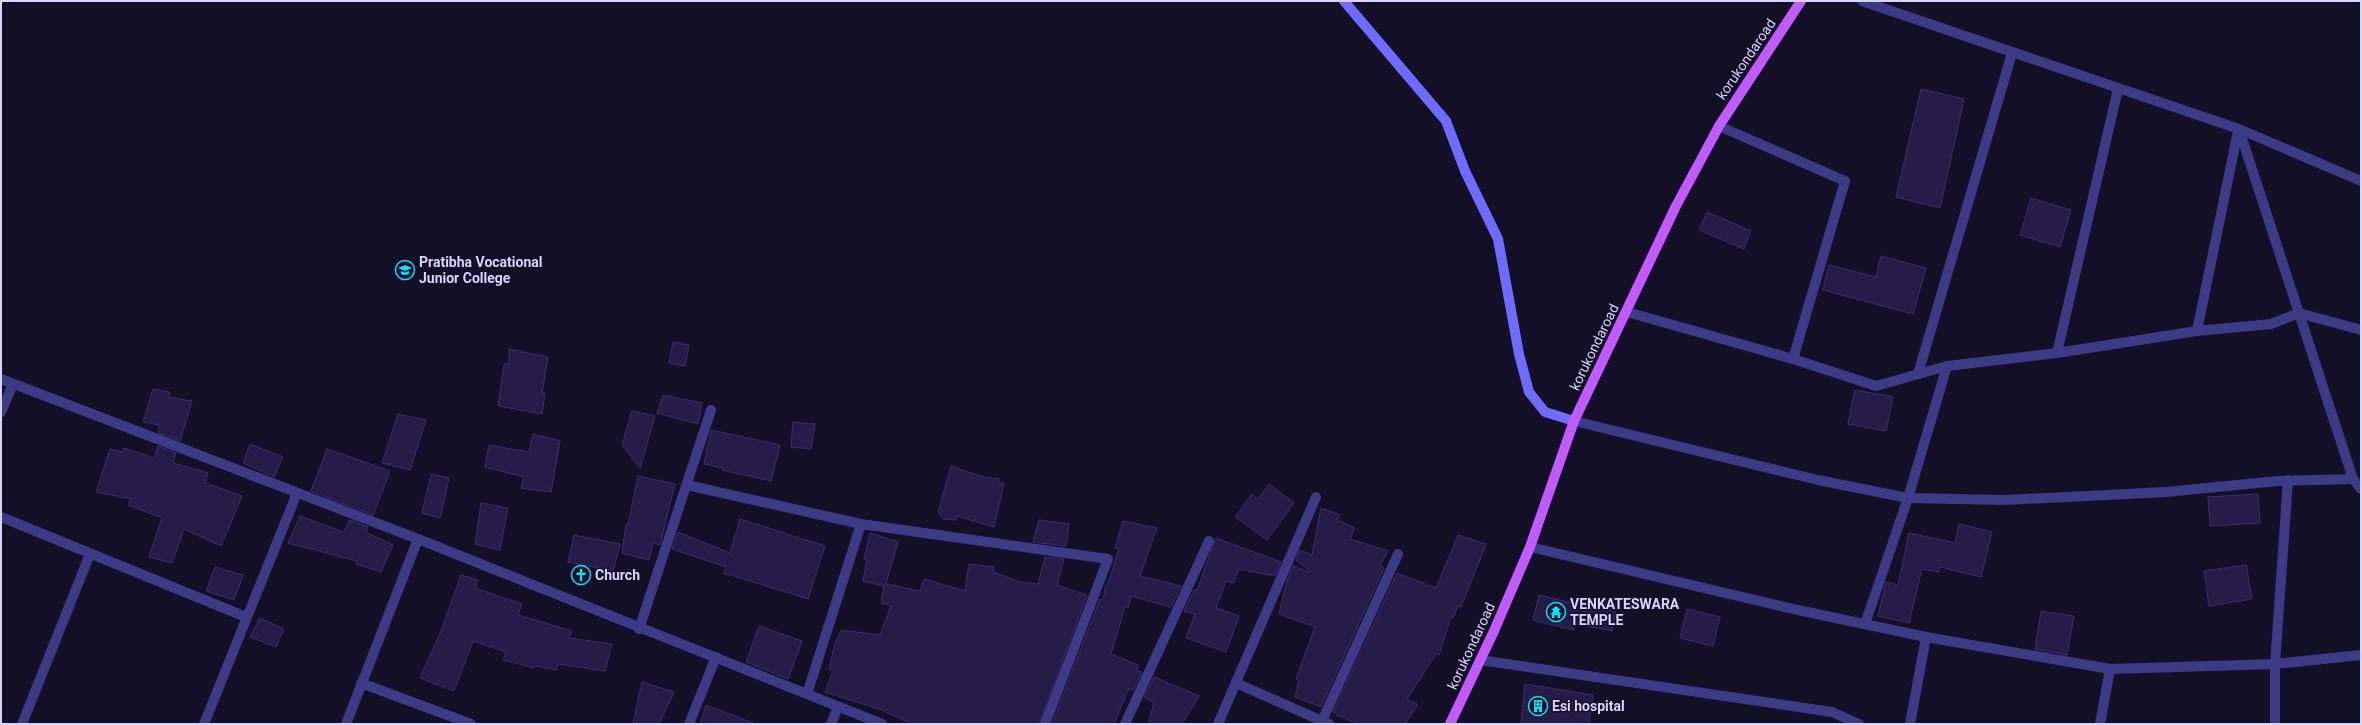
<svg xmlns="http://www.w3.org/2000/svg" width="2362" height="725" font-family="Roboto,sans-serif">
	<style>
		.building { fill: #241b47; stroke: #3b2d73 }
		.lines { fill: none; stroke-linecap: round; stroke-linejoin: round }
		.minor { stroke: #3d3a85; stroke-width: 10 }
		.secondary { stroke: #6f6bff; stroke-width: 10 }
		.primary { stroke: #c25bff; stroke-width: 10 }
		.labels { text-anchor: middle; stroke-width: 3; stroke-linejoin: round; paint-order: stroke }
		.street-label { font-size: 14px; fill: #d9d4ff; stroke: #130f26 }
		.poi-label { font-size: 14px; font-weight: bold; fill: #d9d4ff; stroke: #130f26; text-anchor: start }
	</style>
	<rect width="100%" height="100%" fill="#130f26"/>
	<g class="building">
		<path d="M1921,89L1964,99L1940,208L1896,197Z"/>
		<path d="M2031,198L2071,210L2060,247L2020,235Z"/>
		<path d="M1707,212L1751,231L1744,249L1699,230Z"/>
		<path d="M1881,256L1926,268L1913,314L1823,290L1829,265L1876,277Z"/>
		<path d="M673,342L689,345L685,366L669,363Z"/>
		<path d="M509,349L548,357L542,393L545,394L542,414L498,406L504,364H509Z"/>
		<path d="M153,389L170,392L168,397L192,401L180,441L159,433V425L143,422Z"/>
		<path d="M1855,390L1893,397L1886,431L1848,424Z"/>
		<path d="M663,395L702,403L698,424L657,413Z"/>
		<path d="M632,411L655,416L640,468L622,445Z"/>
		<path d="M398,414L426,420L410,470L382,463Z"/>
		<path d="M793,422L815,424L811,449L791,447Z"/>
		<path d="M711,430L780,445L771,481L722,470L723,468L704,464Z"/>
		<path d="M533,434L560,441L551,492L521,488L524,477L485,467L489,445L529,452Z"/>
		<path d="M250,444L283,457L274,477L243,463Z"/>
		<path d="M158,446L176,453L173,463L208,473L205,483L242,496L221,546L184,529L172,563L149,557L162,518L128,505L131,499L96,492L110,449L122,452L124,448L154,458Z"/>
		<path d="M327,449L390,471L373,515L311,491Z"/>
		<path d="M951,466L983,477L999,479V483H1004L994,527L957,516L956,520L943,519L938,512Z"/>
		<path d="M431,474L449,478L440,518L422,513Z"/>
		<path d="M638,476L675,484L660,545L653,543L649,560L622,553L626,524L628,525Z"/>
		<path d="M1269,484L1294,503L1267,540L1235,517L1252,494L1258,499Z"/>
		<path d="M2258,494L2260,523L2210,526L2208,497Z"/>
		<path d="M481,503L508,508L500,550L475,544Z"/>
		<path d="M1321,508L1340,515L1337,520L1355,528L1350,539L1388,551L1380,566L1384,568L1321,707L1295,697L1299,680L1296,679L1315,627L1279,614L1287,581L1293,566L1309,572L1310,571L1296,560L1300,550L1312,555Z"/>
		<path d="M300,516L344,532L350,520L368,527L366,532L393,545L381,572L356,564L357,561L288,543Z"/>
		<path d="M740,519L825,546L808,599L724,573L726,567L672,549L678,532L730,553Z"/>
		<path d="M1039,520L1069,524L1066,546L1033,542Z"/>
		<path d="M1123,521L1157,528L1140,576L1181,586L1171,607L1131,596L1128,608L1125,607L1111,654L1138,665L1137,671L1142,672L1133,691L1129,688L1114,724H1052L1100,599L1103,600L1106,584H1108L1119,548H1115Z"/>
		<path d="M1959,524L1992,532L1981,577L1940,567L1939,572L1922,569L1909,623L1878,616L1886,582L1898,585L1909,533L1955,543Z"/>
		<path d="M870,533L898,542L886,584L920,591L924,579L965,591L969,564L994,567L993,572L1020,582L1038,584L1045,557L1064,559L1057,585L1087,595L1039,724H912L882,710L825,692L833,671L829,670L834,647L841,630L880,635L891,606L881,603L884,586L863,581L867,559H864Z"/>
		<path d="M574,535L620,544L613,571L568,562Z"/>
		<path d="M1458,535L1486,544L1461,607L1458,606L1453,618L1451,617L1439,655L1436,654L1407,699L1418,704L1405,724H1360L1337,715L1333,712L1397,573L1436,588Z"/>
		<path d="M1216,538L1281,562L1275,576L1239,569L1233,583L1226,581L1216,608L1239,616L1226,652L1186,638L1195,614L1184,611L1194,590H1197Z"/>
		<path d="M2246,565L2252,599L2209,606L2204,571Z"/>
		<path d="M215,567L243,575L234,600L206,591Z"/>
		<path d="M461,575L478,580L475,588L522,604L518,615L572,631L569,638L612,644L605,671L558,664L556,670L535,666L534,668L503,660L506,652L473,641L454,691L420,678L441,631Z"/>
		<path d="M1539,595L1585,606L1587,598L1617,604L1612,631L1575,624L1573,630L1533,620Z"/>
		<path d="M1687,609L1720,617L1713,646L1680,638Z"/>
		<path d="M2041,611L2074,616L2067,655L2035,649Z"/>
		<path d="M260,618L284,629L276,647L250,637Z"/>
		<path d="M759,626L802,641L788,679L746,662Z"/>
		<path d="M1154,677L1199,696L1182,724H1148L1154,703L1144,697Z"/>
		<path d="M642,682L674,692L659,724H633Z"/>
		<path d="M1525,684L1593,695L1589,724H1521Z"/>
		<path d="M706,705L753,723V724H700Z"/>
	</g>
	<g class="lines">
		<g class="minor">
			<path d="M1862,1L2239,129L2361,181"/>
			<path d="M1719,126L1845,181L1793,359"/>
			<path d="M2239,129L2353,479L2361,489"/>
			<path d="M1627,312L1793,359L1876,386L1947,366L2057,353L2197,331L2271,324L2299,313L2361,330"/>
			<path d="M2197,331L2238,131"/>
			<path d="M2057,353L2118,89"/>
			<path d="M1918,374L2012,53"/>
			<path d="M1,379L418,539L882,724"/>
			<path d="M1,412L13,384"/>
			<path d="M1574,421L1818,480L1908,498L2005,500L2166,492L2278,481L2353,479"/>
			<path d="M687,485L861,524L1108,559L1045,724"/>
			<path d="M1,517L246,617"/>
			<path d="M1530,547L1793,609L1926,637L2110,669L2275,664L2361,655"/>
			<path d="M1865,624L1908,498L1947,366"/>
			<path d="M639,629L711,410"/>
			<path d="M1480,660L1832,712L1859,724"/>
			<path d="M361,683L471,724"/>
			<path d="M1236,683L1329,724"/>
			<path d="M807,694L861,524"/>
			<path d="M1322,721L1398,554"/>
			<path d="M22,724L90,554"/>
			<path d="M204,724L297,493"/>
			<path d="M346,724L418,539"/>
			<path d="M689,724L716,657"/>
			<path d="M831,724L838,707"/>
			<path d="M1125,724L1209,541"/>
			<path d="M1218,724L1316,497"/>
			<path d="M1910,724L1926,637"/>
			<path d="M2100,724L2110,669"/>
			<path d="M2275,724V664L2288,480"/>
		</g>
		<path class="secondary" d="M1344,1L1446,121L1465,171L1498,239L1519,354L1529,392L1545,412L1574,421"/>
		<path class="primary" d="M1450,724L1494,631L1530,547L1574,421L1676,206L1719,126L1801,1"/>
	</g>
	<defs>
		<symbol id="university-ring" viewBox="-11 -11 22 22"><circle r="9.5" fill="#130f26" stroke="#00e5ff" stroke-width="1.5"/><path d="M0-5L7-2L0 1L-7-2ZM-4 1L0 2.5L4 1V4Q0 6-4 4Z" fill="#00e5ff"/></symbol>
		<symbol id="church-ring" viewBox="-11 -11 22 22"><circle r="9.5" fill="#130f26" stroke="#00e5ff" stroke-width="1.5"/><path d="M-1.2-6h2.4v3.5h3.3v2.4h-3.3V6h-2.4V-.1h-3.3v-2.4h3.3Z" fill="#00e5ff"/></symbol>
		<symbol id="temple-ring" viewBox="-11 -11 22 22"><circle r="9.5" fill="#130f26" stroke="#00e5ff" stroke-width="1.5"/><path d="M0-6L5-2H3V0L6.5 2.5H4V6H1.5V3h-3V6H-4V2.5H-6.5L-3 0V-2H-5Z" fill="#00e5ff"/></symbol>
		<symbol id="building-ring" viewBox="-11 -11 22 22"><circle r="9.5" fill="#130f26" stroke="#00e5ff" stroke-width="1.5"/><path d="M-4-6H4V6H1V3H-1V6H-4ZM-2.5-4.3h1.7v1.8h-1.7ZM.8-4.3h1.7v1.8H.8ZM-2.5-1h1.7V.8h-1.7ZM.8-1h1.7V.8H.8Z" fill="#00e5ff"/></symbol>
	</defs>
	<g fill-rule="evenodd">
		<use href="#university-ring" x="394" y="259" width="22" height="22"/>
		<use href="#church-ring" x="570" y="564" width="22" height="22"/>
		<use href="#temple-ring" x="1545" y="601" width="22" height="22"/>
		<use href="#building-ring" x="1527" y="695" width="22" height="22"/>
	</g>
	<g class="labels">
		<g class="street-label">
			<text transform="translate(1746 59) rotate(-56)" y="5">korukondaroad</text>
			<text transform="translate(1594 347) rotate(-64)" y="5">korukondaroad</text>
			<text transform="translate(1471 646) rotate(-65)" y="5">korukondaroad</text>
		</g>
		<g class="poi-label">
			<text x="419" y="267">Pratibha Vocational<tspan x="419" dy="16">Junior College</tspan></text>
			<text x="595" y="580">Church</text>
			<text x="1570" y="609">VENKATESWARA<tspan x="1570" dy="16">TEMPLE</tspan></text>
			<text x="1552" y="711">Esi hospital</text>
		</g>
	</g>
	<rect width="2362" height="725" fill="none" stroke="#d9d4ff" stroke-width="4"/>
</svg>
